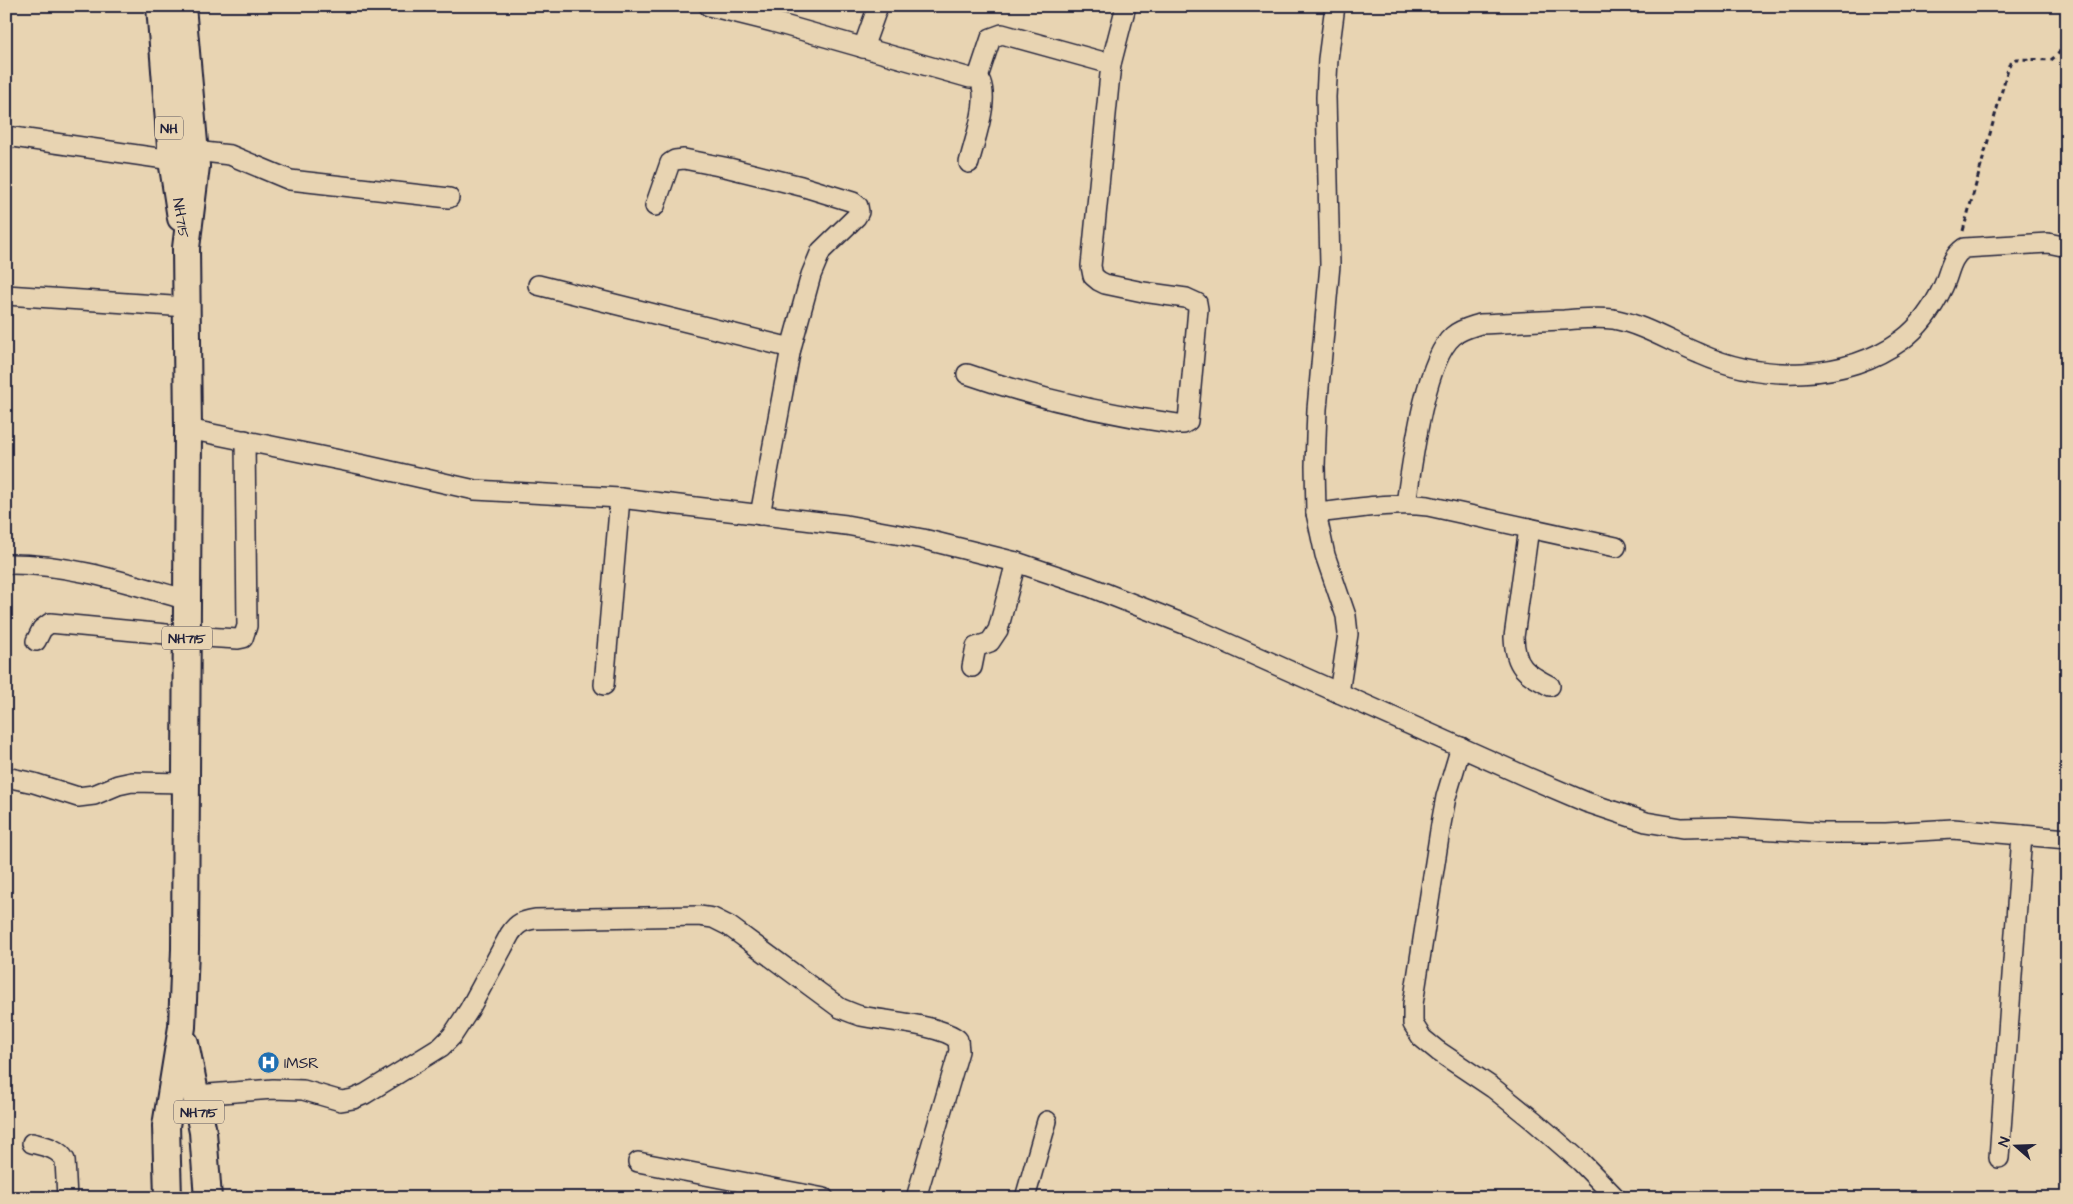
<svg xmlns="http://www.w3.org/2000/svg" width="2073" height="1204" font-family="'Architects Daughter',sans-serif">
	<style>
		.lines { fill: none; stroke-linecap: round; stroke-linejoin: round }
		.minor-casing { stroke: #22223b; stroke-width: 22 }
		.highway-casing { stroke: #22223b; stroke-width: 30 }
		.path { stroke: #22223b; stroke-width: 3; stroke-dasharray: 5 4; stroke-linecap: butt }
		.minor { stroke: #e8d4b2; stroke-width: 19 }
		.highway { stroke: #e8d4b2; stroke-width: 26 }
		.labels { text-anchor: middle; stroke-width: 4; stroke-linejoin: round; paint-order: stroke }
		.shield { fill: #e8d4b2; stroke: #5d575f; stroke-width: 1 }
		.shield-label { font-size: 14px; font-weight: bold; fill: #22223b }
		.street-label { font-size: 15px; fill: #22223b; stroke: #e8d4b2 }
		.poi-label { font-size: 15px; fill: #22223b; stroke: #e8d4b2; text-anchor: start }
	</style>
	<rect width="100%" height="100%" fill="#e8d4b2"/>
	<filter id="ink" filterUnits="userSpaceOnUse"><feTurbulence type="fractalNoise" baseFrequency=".02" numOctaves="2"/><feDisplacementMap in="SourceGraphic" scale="10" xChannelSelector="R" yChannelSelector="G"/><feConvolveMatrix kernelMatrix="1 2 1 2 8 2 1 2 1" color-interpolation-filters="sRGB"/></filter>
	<g filter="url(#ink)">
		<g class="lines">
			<defs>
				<g id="minor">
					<path d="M709,6L773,22L970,78L978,77L991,38L1002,34L1111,64L1091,266L1093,276L1099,281L1105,284L1143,292L1186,298L1197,303L1198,309L1188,421L1183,424H1177C1105,414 1036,398 967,374"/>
					<path d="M1335,6L1328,59L1326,97L1330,265L1317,409L1315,466L1316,513L1325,555L1346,616L1348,634L1339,693"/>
					<path d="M863,48L878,6"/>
					<path d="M1111,64L1126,6"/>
					<path d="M6,136L172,160"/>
					<path d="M195,151L230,155L290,180L449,198"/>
					<path d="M969,163C974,141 992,96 978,77"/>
					<path d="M655,206L670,163L675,160L684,159L729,168L801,186L853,202L858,206L859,212L856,217L821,251L811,275L791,348L760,515"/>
					<path d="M538,285L791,348"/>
					<path d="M6,295L187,307"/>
					<path d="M188,429L364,465L475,490L620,498L846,525L923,539L1016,562L1090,587L1189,626L1527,777L1586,802L1646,822L1682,828L1727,827L1822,833H1886L1953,829L2067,839"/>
					<path d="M1406,504C1412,465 1424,361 1453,336C1461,329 1471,327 1480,324C1508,323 1536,321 1564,320C1580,319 1596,317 1613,319C1645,325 1670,342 1700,354C1763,382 1845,381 1902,340C1921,326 1933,308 1943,287C1950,272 1950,258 1964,248L2048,243L2067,247"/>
					<path d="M1316,513C1354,509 1391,502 1428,506L1616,547"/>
					<path d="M1529,528L1514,637C1515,667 1525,673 1550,686"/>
					<path d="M6,564C68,563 128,583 187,600"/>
					<path d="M36,641L42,629L50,623L187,636L238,639L243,638L247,626L245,440"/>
					<path d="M972,667L976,647L990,642L998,630L1016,562"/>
					<path d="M604,685L620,498"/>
					<path d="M1461,747L1446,797L1441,824L1413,1004V1024L1422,1038L1438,1051L1493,1088L1534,1121L1581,1162L1616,1198"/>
					<path d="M6,777L34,783L78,797L94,795L118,785L132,782L185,783"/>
					<path d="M196,1095L273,1089L303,1090L341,1101L353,1099L365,1094L441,1047L452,1036L469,1010L510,934C517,923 523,921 535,919L699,916L713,918L729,926L840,1008C847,1011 854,1014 861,1016C884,1021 942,1025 958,1040L959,1051L916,1198"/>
					<path d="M32,1143C44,1146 58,1148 65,1160L67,1198"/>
					<path d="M1999,1158L2022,835"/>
					<path d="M638,1162L824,1198"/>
					<path d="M1025,1198L1047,1121"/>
				</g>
				<g id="highway">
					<path d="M160,6L172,160L181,218"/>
					<path d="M185,1043L203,1132L208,1198"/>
					<path d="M168,1198L166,1126L182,1027L185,949L188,429L186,248L196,166L182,6"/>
				</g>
			</defs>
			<use href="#minor" class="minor-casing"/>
			<use href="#highway" class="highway-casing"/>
			<path class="path" d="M1963,231L2009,65L2016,59L2051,60L2059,53L2067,34"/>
			<use href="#minor" class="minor"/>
			<use href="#highway" class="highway"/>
		</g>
	</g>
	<defs>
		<symbol id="hospital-disc" viewBox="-11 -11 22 22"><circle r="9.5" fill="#1f6fb2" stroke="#e8d4b2"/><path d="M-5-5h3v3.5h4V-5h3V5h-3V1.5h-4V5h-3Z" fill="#fff"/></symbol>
	</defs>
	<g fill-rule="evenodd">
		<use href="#hospital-disc" x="256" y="1050" width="25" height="25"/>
	</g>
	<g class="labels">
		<g class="shield">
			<rect x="155" y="116.5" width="28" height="23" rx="4"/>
			<rect x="162" y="626.5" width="50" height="23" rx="4"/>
			<rect x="174" y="1100.5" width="50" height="23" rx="4"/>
		</g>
		<g class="shield-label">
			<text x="169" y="133">NH</text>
			<text x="187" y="643">NH715</text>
			<text x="199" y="1117">NH715</text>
		</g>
		<g class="street-label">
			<text transform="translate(181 218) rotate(81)" y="5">NH715</text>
		</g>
		<g class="poi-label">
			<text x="284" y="1068">IMSR</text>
		</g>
	</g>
	<rect width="2073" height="1204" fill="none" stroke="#e8d4b2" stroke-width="25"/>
	<rect x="12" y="12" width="2048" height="1179" fill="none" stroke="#22223b" stroke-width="2" filter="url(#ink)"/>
	<g transform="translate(2016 1146) rotate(290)" stroke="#e8d4b2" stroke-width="4" paint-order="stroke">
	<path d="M0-4L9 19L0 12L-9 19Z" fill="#22223b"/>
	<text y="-8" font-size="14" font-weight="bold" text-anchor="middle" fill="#22223b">N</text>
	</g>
</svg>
